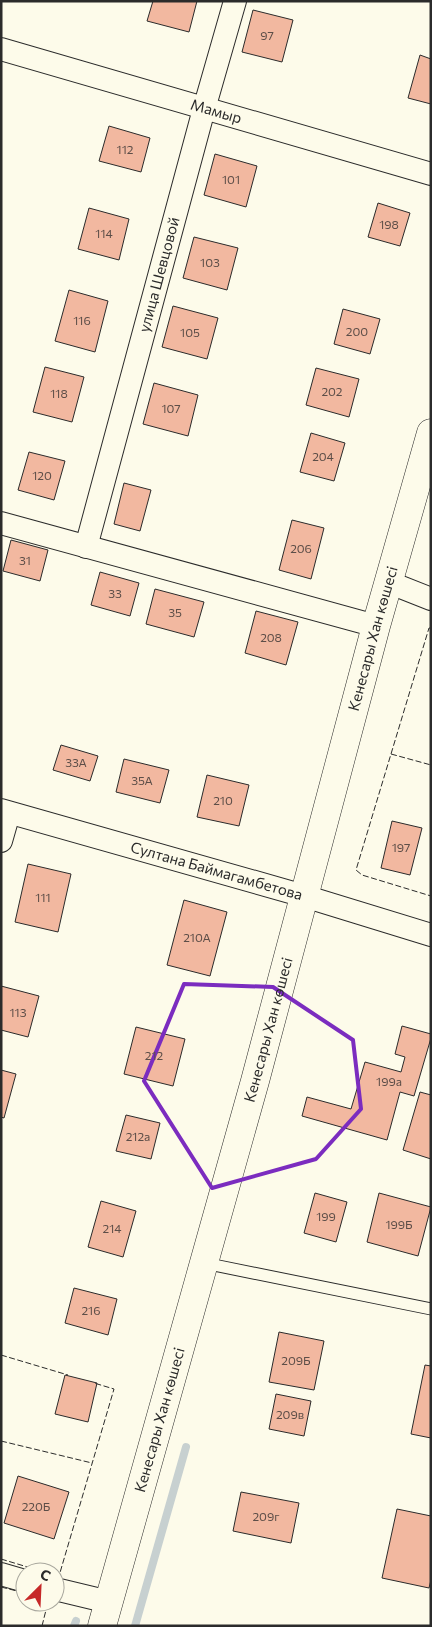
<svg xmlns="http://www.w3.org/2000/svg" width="432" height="1627" font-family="Commissioner,sans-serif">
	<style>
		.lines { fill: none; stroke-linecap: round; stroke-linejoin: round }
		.stream { stroke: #c7d0d0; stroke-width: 8 }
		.building { fill: #f2b8a0; stroke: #2b2b2b }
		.lane-casing { stroke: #2b2b2b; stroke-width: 13 }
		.street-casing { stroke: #2b2b2b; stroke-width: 24 }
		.secondary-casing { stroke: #2b2b2b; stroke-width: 29 }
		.lane { stroke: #fdfbea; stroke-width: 11 }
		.street { stroke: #fdfbea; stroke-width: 22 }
		.secondary { stroke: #fdfbea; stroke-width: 28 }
		.fence { stroke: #2b2b2b; stroke-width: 1; stroke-dasharray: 6 2.5; stroke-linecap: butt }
		.marked { fill: none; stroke: #7b2cbf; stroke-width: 4; stroke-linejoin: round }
		.labels { text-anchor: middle; stroke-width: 4; stroke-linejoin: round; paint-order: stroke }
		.number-label { font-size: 12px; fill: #5d4e48 }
		.street-label { font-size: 15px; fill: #2b2b2b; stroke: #fdfbea }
	</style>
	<rect width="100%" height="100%" fill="#fdfbea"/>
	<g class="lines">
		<g class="stream">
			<path d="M74,1626L76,1621"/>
			<path d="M135,1626L186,1447"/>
		</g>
	</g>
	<g class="building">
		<path d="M153,1H197L189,32L147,21Z"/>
		<path d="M253,10L293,20L282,62L242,52Z"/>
		<path d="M420,55L431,59V104L408,98Z"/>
		<path d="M109,126L150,138L141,172L99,161Z"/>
		<path d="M215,154L257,166L246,207L204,195Z"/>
		<path d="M378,203L410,213L400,246L368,237Z"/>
		<path d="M89,208L129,219L119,260L78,249Z"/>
		<path d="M194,237L238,248L227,290L183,278Z"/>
		<path d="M69,290L108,301L95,352L55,341Z"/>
		<path d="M173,306L218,318L207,359L162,347Z"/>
		<path d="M343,309L380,319L370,354L334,344Z"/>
		<path d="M45,367L84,377L72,422L33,412Z"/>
		<path d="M316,368L359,379L349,417L306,405Z"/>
		<path d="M154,383L198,395L188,436L143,424Z"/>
		<path d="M311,433L345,443L334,481L300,472Z"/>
		<path d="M29,452L65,461L54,500L18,490Z"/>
		<path d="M124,483L151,490L140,531L114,524Z"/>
		<path d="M292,520L324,528L311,579L279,570Z"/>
		<path d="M11,540L48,550L40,581L3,571Z"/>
		<path d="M100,572L139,583L130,616L91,605Z"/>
		<path d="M155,589L204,602L194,637L146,624Z"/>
		<path d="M256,611L298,622L286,665L245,653Z"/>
		<path d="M61,745L98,756L90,781L53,770Z"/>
		<path d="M124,759L169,770L160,803L116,792Z"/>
		<path d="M207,775L249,785L239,826L197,817Z"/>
		<path d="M392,821L422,828L410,875L381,868Z"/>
		<path d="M28,864L71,874L58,932L15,922Z"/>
		<path d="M184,900L227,912L210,976L167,965Z"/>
		<path d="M1,986L39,996L28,1037L1,1030Z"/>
		<path d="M402,1026L431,1034V1038L414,1096L400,1092L387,1140L302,1116L307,1097L351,1109L365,1062L401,1072L405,1057L395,1054Z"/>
		<path d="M136,1027L185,1039L173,1086L124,1074Z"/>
		<path d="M1,1070L16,1074L4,1118L1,1117Z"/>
		<path d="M420,1092L431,1095V1159L403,1150Z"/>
		<path d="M126,1115L160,1123L151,1159L116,1151Z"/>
		<path d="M315,1193L347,1202L336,1242L304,1233Z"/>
		<path d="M379,1193L431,1207L418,1256L367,1242Z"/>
		<path d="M101,1201L136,1211L123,1257L88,1247Z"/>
		<path d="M74,1288L117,1299L108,1335L65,1323Z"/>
		<path d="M279,1332L324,1341L314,1390L269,1382Z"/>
		<path d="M425,1365L431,1366V1438L411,1434Z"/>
		<path d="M65,1375L97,1383L88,1422L55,1414Z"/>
		<path d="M276,1394L311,1401L304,1436L269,1429Z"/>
		<path d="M18,1476L69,1492L54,1539L4,1523Z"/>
		<path d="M241,1492L299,1503L291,1543L233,1531Z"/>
		<path d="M397,1509L431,1516V1580L429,1588L382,1578Z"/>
	</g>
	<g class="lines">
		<defs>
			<path id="lane" d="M204,1263L431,1309"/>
			<g id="street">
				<path id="s1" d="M1,49L431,174"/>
				<path d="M1,523L376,626"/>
				<path id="s2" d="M86,547L204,109L235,1"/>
				<path d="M388,582L431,599"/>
				<path id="s3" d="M1,810L304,896L431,935"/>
				<path d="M1,841L9,813"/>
				<path d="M1,1574L25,1581"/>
				<path d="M55,1589L109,1602"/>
			</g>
			<g id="secondary">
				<path id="s4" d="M102,1626L255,1081L376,626L431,433"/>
			</g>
		</defs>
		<use href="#lane" class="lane-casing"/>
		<use href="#street" class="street-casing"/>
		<use href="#secondary" class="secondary-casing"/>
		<use href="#lane" class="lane"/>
		<use href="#street" class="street"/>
		<use href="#secondary" class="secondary"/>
		<g class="fence">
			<path d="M431,628H429L356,870L362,875L431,896"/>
			<path d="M391,754L431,765"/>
			<path d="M1,1355L68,1375"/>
			<path d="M1,1441L92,1463"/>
			<path d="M1,1559L44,1572"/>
			<path d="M55,1575L59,1576L114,1389L94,1383"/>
			<path d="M1,1587L25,1593"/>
			<path d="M42,1626L48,1602"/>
		</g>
	</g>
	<path class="marked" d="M184,984L273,987L353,1040L361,1109L316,1159L212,1188L144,1081Z"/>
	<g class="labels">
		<g class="number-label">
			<text x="267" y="40">97</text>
			<text x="125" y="154">112</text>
			<text x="231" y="184">101</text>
			<text x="389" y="229">198</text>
			<text x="104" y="238">114</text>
			<text x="210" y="267">103</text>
			<text x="82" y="325">116</text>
			<text x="357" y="336">200</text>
			<text x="190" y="337">105</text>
			<text x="332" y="396">202</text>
			<text x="59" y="398">118</text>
			<text x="171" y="413">107</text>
			<text x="323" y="461">204</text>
			<text x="42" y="480">120</text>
			<text x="301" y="553">206</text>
			<text x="25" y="565">31</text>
			<text x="115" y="598">33</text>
			<text x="175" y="617">35</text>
			<text x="271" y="642">208</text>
			<text x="76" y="767">33А</text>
			<text x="142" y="785">35А</text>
			<text x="223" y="805">210</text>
			<text x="401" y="852">197</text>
			<text x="43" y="902">111</text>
			<text x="197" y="942">210А</text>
			<text x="18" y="1017">113</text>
			<text x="154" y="1060">212</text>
			<text x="389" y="1086">199а</text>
			<text x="138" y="1141">212а</text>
			<text x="326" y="1221">199</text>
			<text x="399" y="1229">199Б</text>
			<text x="112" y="1233">214</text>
			<text x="91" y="1315">216</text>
			<text x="296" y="1365">209Б</text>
			<text x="290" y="1419">209в</text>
			<text x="36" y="1511">220Б</text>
			<text x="266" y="1521">209г</text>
		</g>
		<g class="street-label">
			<text dy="5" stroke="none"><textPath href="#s1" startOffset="224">Мамыр</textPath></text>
			<text dy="5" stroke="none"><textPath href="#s2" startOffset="282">улица Шевцовой</textPath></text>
			<text dy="5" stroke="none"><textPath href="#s4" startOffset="1024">Кенесары Хан көшесі</textPath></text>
			<text dy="5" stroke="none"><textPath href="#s3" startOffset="224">Султана Баймагамбетова</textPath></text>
			<text dy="5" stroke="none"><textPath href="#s4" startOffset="619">Кенесары Хан көшесі</textPath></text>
			<text dy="5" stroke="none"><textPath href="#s4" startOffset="214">Кенесары Хан көшесі</textPath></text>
		</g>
	</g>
	<rect width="432" height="1627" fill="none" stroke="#2b2b2b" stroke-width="5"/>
	<g transform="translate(40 1587) rotate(24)"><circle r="24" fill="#fdfbea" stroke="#a9a89e"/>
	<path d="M0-4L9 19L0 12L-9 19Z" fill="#c62828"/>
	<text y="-8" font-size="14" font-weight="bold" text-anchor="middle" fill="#2b2b2b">С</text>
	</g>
</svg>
